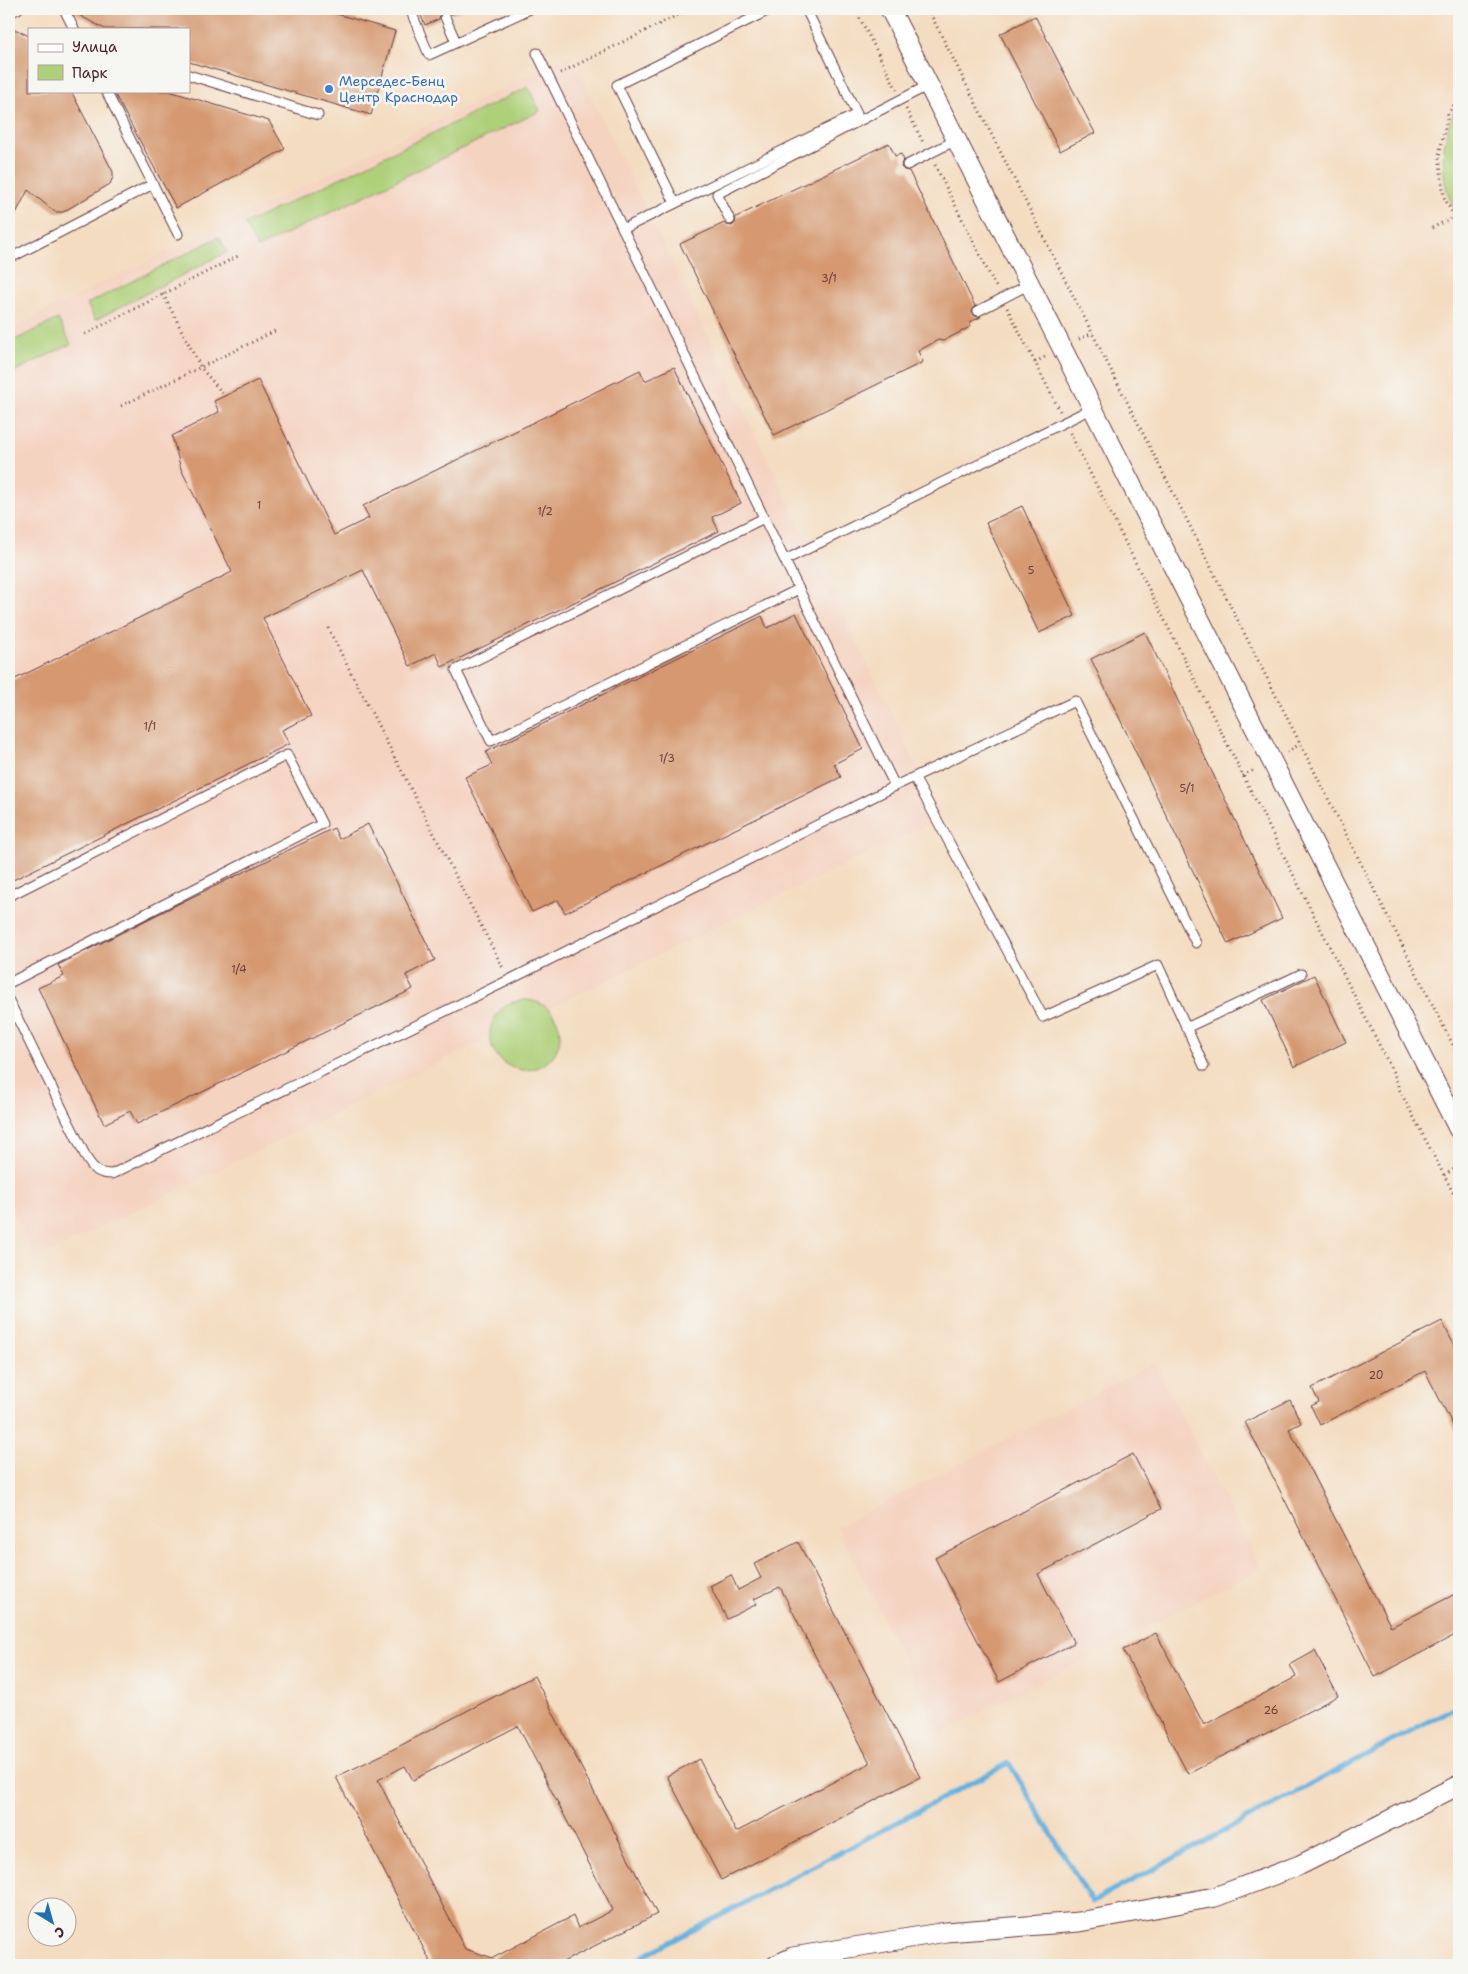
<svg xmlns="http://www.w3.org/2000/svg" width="1468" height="1974" font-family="'Shantell Sans',sans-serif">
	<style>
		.built { fill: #f5d3c1 }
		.green { fill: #aed079; stroke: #7c7852 }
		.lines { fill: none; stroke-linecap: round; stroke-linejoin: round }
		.stream { stroke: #64b1dd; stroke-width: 5 }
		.building { fill: #d5986f; fill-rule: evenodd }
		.service-casing { stroke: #643b41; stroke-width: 11 }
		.minor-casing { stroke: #643b41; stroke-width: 21 }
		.path { stroke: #643b41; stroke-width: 3; stroke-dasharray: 1 4; stroke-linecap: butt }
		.service { stroke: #fff; stroke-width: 9 }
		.minor { stroke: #fff; stroke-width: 19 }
		.shop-dot { fill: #3f7fe0; stroke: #f6f6f2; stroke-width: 2 }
		.labels { text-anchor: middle; stroke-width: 5; stroke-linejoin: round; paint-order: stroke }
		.number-label { font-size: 11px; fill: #6d3d3c }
		.shop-label { font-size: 14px; fill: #366cbe; stroke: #f6f6f2; text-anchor: start }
	</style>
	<rect width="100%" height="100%" fill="#f6f6f2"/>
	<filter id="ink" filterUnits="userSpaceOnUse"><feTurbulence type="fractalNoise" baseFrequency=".02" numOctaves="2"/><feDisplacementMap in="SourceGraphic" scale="10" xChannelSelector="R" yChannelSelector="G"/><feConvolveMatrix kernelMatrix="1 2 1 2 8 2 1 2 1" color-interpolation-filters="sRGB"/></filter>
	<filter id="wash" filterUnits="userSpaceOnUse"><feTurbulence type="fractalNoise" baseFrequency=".0096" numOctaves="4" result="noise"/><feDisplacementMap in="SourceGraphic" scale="20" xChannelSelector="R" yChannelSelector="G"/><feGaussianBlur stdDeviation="1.12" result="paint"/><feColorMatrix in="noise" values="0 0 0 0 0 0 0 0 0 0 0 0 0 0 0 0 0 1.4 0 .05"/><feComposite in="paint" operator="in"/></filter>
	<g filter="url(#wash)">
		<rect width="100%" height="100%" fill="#f4dcc0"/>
		<g class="built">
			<path d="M571,55L942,817L36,1259L9,1203V329Z"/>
			<path d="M1154,1363L1261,1568L941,1733L837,1527Z"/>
		</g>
		<g class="green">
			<path d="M528,87L540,111L257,248L245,224Z"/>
			<path d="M1459,102V210L1456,212C1437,178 1440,135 1459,102Z"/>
			<path d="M219,237L227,252L95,320L87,304Z"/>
			<path d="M58,319L71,344L9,374V343Z"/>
			<circle cx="525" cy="1035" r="35"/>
		</g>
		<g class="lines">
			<path class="stream" d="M627,1965L1009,1763L1092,1902L1459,1705"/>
		</g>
		<g id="blocks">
			<g class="building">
				<path d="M71,9H320L395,31L371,115L189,62V29H105L73,12Z"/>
				<path d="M418,9H463L451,14L448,12L443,11L440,14L439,19L425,25Z"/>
				<path d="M1035,16L1095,133L1060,151L1000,34Z"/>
				<path d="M9,30H17L29,36V91H71L113,172V177L110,184L63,212H55L28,190L9,227Z"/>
				<path d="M113,91H169L269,121L285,149L176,208Z"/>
				<path d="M889,143L895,156L901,154L904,160L902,162L901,167L904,170L909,171L975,306L973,308L972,313L975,316L981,317L970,322V327L943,341L938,340L918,351L923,362L774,435L680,244L724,223L727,225L732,226L735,223L736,217Z"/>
				<path d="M674,367L741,503L712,517L719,531L442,667L436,653L410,666L363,570L263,618L311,716L282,730L289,744L13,880L9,872V682L232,572L181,469L172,436L219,412L214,401L258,380L334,535L369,518L363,506L640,370L645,381Z"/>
				<path d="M1022,506L1075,616L1039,633L986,523Z"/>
				<path d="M796,613L863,749L834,764L841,777L565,913L558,900L532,912L465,777L492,765L486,752L762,616L767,628Z"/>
				<path d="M1145,632L1282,918L1228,944L1091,659Z"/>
				<path d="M368,824L435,960L406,975L413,989L137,1124L130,1111L104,1124L38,988L64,976L58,965L176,905L334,828L339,839Z"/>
				<path d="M1314,975L1346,1042L1294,1067L1263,1000Z"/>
				<path d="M1442,1321L1459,1355V1437L1425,1371L1320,1425L1311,1406L1319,1402L1312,1388Z"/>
				<path d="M1290,1400L1301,1423L1289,1429L1391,1627L1459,1592V1633L1375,1677L1245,1422Z"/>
				<path d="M1133,1454L1161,1509L1038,1574L1074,1643L999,1682L935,1558Z"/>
				<path d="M798,1542L920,1777L721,1880L667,1776L699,1759L736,1832L870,1763L780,1587L754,1599L757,1604L727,1619L710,1586L731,1575L738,1590L761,1578L754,1564Z"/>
				<path d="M1156,1633L1204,1725L1296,1677L1290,1665L1315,1651L1338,1696L1188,1774L1123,1650Z"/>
				<path d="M534,1676L657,1914L557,1965H432L336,1777L388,1752ZM518,1726L613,1910L578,1928L573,1916L493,1958L465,1949L378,1780L405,1766L413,1780Z"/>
			</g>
		</g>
	</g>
	<g filter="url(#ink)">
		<use href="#blocks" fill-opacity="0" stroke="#643b41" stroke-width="1"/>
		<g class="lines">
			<defs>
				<g id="service">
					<path d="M64,9L74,29"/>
					<path d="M410,9L429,55L530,9"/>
					<path d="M9,13L18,9"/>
					<path d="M445,17L456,42"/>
					<path d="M189,75L318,115"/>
					<path d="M106,91L178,234"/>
					<path d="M907,165L956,140"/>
					<path d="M675,203L617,85L771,9"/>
					<path d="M730,220L717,194L929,85"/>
					<path d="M623,229L857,114L806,9"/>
					<path d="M9,255H16L153,184"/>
					<path d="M978,311L1030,284"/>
					<path d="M764,518L456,670L491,741L799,589"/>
					<path d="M785,560L1093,408"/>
					<path d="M914,777L1043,1017L1158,965L1204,1066"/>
					<path d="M895,786L1075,701L1196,943"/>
					<path d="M9,896L287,755L322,824L9,983"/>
					<path d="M9,1001L87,1159C94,1170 99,1174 112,1174L509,980L895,786L537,53"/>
					<path d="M1186,1028L1301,974"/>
				</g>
				<g id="minor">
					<path d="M890,9L1459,1130"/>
					<path d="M776,1965L793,1957L946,1932L1079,1922L1215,1897L1300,1865L1459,1785"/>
				</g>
			</defs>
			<use href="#service" class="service-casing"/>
			<use href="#minor" class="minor-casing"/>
			<g class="path">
				<path d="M855,9L897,90"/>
				<path d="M928,9L1459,1057"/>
				<path d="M560,73L690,9"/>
				<path d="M1459,97L1448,114L1439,155L1444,197L1459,226"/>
				<path d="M906,109L924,144"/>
				<path d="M935,165L997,289"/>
				<path d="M1432,228L1459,214"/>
				<path d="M163,294L201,368L225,396"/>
				<path d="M1007,308L1060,411"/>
				<path d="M85,334L240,255"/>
				<path d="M1079,339L1093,333"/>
				<path d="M1035,362L1047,356"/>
				<path d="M121,406L277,330"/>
				<path d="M1070,433L1394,1074L1399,1089L1459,1204"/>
				<path d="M328,628L504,970"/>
				<path d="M1287,752L1300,744"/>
				<path d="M1243,776L1256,769"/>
				<path d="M1444,1175L1458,1167"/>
			</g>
			<use href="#service" class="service"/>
			<use href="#minor" class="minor"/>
		</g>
	</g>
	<circle class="shop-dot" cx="329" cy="89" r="5"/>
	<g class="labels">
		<g class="number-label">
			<text x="829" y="282">3/1</text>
			<text x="259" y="509">1</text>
			<text x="545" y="515">1/2</text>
			<text x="1031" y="574">5</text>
			<text x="150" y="730">1/1</text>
			<text x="667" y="762">1/3</text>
			<text x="1187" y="792">5/1</text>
			<text x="239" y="973">1/4</text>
			<text x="1376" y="1379">20</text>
			<text x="1271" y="1714">26</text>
		</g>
		<g class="shop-label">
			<text x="339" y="86">Мерседес-Бенц<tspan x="339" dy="16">Центр Краснодар</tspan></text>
		</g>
	</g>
	<rect width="1468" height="1974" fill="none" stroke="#f6f6f2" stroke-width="30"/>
	<rect x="28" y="28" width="162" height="65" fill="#f6f6f2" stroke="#b1a0a2"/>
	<rect x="38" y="44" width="25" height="8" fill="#ffffff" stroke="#b1a0a2"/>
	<text x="72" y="52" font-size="15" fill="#4a1f2b">Улица</text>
	<rect x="38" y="65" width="25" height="15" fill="#aed079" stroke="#b1a0a2"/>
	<text x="72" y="78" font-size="15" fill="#4a1f2b">Парк</text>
	<g transform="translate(52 1922) rotate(143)"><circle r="24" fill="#f6f6f2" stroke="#b1a0a2"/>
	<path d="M0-4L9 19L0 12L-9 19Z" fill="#1f6fb2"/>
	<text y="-8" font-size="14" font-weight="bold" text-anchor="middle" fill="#4a1f2b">С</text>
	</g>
</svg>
